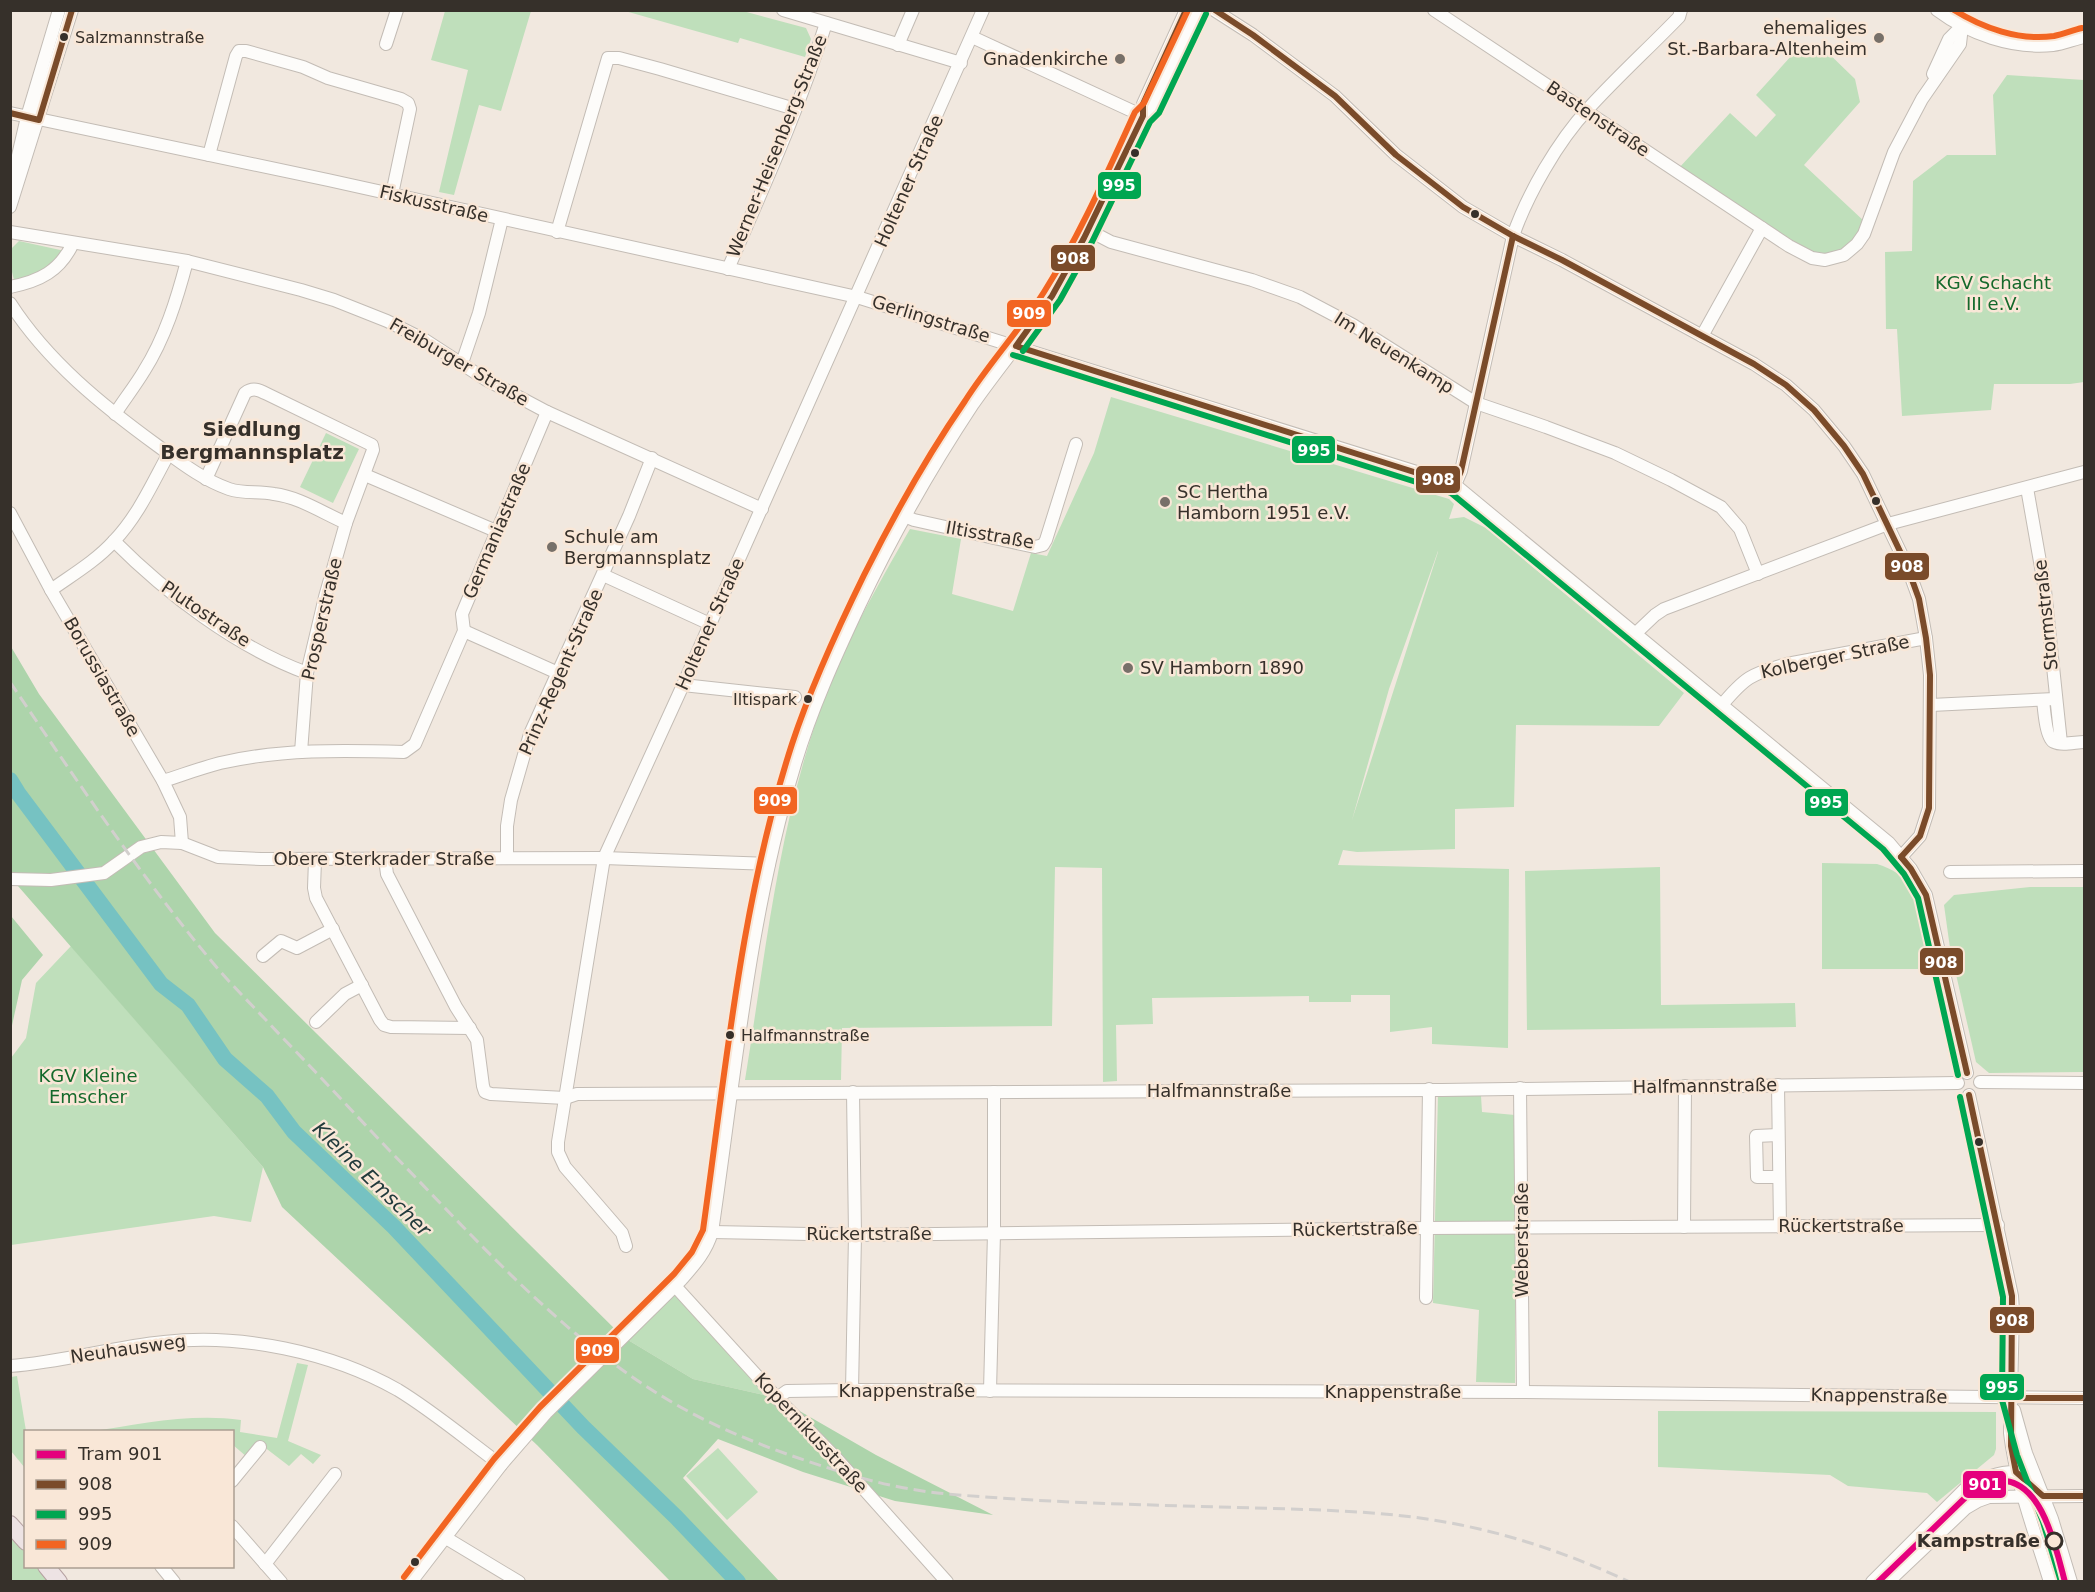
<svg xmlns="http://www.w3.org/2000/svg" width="2095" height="1592" font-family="'DejaVu Sans',sans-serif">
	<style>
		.green { fill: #bfdfbb; fill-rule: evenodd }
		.forest { fill: #add4ab }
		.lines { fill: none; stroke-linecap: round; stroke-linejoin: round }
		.river { stroke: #76c2c2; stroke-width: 16 }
		.minor-casing { stroke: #c3bcb5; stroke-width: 14 }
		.major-casing { stroke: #b6a2a2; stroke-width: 18 }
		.minor { stroke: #fdfcfa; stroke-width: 12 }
		.major { stroke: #ede3e4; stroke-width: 16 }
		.rail { stroke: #d2cfcd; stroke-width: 3; stroke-dasharray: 12 6; stroke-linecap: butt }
		.bus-1-casing { stroke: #f9e7d7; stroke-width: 10 }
		.bus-2-casing { stroke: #f9e7d7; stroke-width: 10 }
		.bus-3-casing { stroke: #f9e7d7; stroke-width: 10 }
		.bus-1 { stroke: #7a4b2a; stroke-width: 6 }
		.bus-2 { stroke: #00a651; stroke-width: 6 }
		.bus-3 { stroke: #f26522; stroke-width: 6 }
		.tram-1-casing { stroke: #f9e7d7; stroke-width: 10 }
		.tram-1 { stroke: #e5007d; stroke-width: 6 }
		.bus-dot { fill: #36302a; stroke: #f9e7d7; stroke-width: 2 }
		.poi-dot { fill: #777069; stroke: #f9e7d7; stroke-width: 2 }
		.stop-dot { fill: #f9e7d7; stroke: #36302a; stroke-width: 3 }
		.labels { text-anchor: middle; stroke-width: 5; stroke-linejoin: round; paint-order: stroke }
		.bus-label { font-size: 16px; fill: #36302a; stroke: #f9e7d7; text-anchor: start }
		.poi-label { font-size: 18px; fill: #36302a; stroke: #f9e7d7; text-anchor: start }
		.street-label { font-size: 18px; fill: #36302a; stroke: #f9e7d7 }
		.park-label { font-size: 18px; fill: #14692b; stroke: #f9e7d7 }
		.stop-label { font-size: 18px; font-weight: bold; fill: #36302a; stroke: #f9e7d7; text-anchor: end }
		.neighbourhood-label { font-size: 20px; font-weight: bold; fill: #36302a; stroke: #f9e7d7 }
		.water-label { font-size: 20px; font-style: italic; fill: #223b3c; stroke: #f9e7d7 }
		.line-badge { stroke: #f9e7d7; stroke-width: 2 }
		.badge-label { font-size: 16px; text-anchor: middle; font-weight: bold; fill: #fff }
	</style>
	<rect width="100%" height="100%" fill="#f1e8df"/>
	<g class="green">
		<path d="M445,11H531L501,111L479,105L454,195L439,192L468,70L431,60Z"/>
		<path d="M625,11H743L806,28L811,39L805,57L740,38L738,43Z"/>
		<path d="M1802,44L1813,53L1820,45L1855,79L1860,102L1804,165L1865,222C1859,240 1837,261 1816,254C1799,249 1783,236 1768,227C1738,208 1708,188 1678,169L1730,113L1756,137L1776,115L1756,95Z"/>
		<path d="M2007,75L2084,80V382L2070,384H1994L1991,410L1902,416L1897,329H1886L1885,252L1912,251L1913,181L1947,155H1996L1993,95Z"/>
		<path d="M19,241L65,251L48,268L18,281L14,280L11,268L12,248Z"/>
		<path d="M1111,397L1449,499L1454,504L1449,519L1464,517L1486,528L1684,693L1659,726L1516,725L1514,807L1455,809V849L1357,852L1343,850L1338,865L1509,869L1508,1048L1432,1044V1027L1390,1032V995H1351V1002H1309V996L1152,998L1153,1024L1116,1025L1117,1081L1103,1082L1102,868L1055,867L1052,1026L842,1028L841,1080H745C765,957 778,830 819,713C842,648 876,588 910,529L961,539L952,594L1013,611L1031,553L1047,556L1094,453ZM1438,551V552L1352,820L1389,689Z"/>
		<path d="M326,433L359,449L333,503L300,487Z"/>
		<path d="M1822,863L1877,864C1891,868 1906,877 1914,890L1931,969H1822Z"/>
		<path d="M1660,867L1661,1005L1795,1003L1796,1027L1527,1030L1525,871Z"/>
		<path d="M2030,887H2084V1072L1989,1073L1976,1062L1950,948L1944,905L1954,895Z"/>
		<path d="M71,946L263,1167L251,1222L214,1216L11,1245V1058L26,1038L36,983Z"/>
		<path d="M1438,1095L1481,1096L1482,1112L1515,1115V1383L1476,1382L1479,1310L1433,1303Z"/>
		<path d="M675,1286L777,1398L693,1379L623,1337Z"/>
		<path d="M297,1363L308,1365L288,1441L321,1455L313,1464L301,1454L289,1466L259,1443L247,1457L233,1445L232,1432H89C139,1424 191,1413 241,1420L240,1432L277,1438Z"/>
		<path d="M17,1376L26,1431L25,1468L11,1451V1377Z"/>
		<path d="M1658,1411L1996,1412V1449L1994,1455L1937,1502L1927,1493L1848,1486L1830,1475L1658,1467Z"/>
		<path d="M718,1448L758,1492L727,1520L686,1476Z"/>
		<path d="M10,1535L25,1552L26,1566L38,1567L50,1581H11Z"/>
	</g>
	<g class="forest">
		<path d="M10,645L39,694L215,933L623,1337L693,1379L777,1398L876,1455L993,1515L895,1501L803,1472L718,1439L683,1478L779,1581H670L537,1445L282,1207L263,1167L11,878Z"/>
		<path d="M11,916L43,955L22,980L11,1030Z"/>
	</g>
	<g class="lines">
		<path class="river" d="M10,780L18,793L161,984L188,1005L225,1059L267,1096L294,1132L394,1227L583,1427L676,1517L738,1582"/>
		<defs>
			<g id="minor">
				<path d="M783,10L961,63"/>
				<path d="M1214,10L1253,35L1335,96L1396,155L1463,207L1513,236L1562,260L1754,364L1786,385L1814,410L1844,446L1863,474L1907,566L1919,599L1926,638L1930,675L1929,808L1920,836L1901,857"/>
				<path d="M1434,10L1789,246L1812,258L1825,260L1844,255L1857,244L1864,234L1894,152L1922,99L1960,44L1962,26"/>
				<path d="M1937,10C1969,34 2013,49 2053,45C2063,44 2074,39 2084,37"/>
				<path d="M972,37L1143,116"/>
				<path d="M386,44L397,10"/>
				<path d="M898,45L913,10"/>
				<path d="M1933,74L1949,39L1962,26"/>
				<path d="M10,113L328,180L857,297L1442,480L1455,485L1889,843L1911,869L1926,895L1967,1073"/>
				<path d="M1143,116L1151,109L1198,10"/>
				<path d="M209,155L236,56L239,51H246L303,67L328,78L401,99L408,103L410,109L392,194"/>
				<path d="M13,177L27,117L59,10"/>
				<path d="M10,207L72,10"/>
				<path d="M1088,230L1111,242L1252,280L1300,297L1353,325L1476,403L1546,427L1615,453L1671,480L1721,507L1740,529L1758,574"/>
				<path d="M10,232L187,261L301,290L334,300L387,321L425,340L485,379L547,412L762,509"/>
				<path d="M557,232L608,58H619L660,69L795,109"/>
				<path d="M728,269C763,188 800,107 826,23"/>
				<path d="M10,287C40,281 60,271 73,243"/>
				<path d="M10,303C48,362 103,406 158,446C180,462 203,480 229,489C244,494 258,491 274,494C299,497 323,513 346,523"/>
				<path d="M1702,336L1762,228"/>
				<path d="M462,363L479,313L502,219"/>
				<path d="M115,414C124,400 135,386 144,371C165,338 177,299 187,261"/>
				<path d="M365,475L496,531"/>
				<path d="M206,479L245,393C253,387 259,390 267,394L372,445L373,450L346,523L325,597L307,673L301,752"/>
				<path d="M1455,485L1461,471L1513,236C1527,195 1558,141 1588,109C1617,77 1649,48 1679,17L1681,10"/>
				<path d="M2027,488L2045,590L2061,743"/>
				<path d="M10,513L51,590L163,781L180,817L182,843"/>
				<path d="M904,516L914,520L1035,547L1043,545L1046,540L1076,444"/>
				<path d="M114,541C167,594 236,647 307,673"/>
				<path d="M603,575L710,624"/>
				<path d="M51,590C72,575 96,561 114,541C138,516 152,484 169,453"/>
				<path d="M464,631L558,673"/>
				<path d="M1635,634L1655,615L1664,609L1888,524L2084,472"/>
				<path d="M683,685L795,697"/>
				<path d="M2043,700C2044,709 2046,739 2054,742C2062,746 2076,742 2084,742"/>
				<path d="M1931,705L2055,699"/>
				<path d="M1721,706C1745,677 1751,674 1787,664L1926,638"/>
				<path d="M163,781C182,775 201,768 220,763C281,749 342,750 404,752L415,744L464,631L462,614L547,412"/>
				<path d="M507,858V826L511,800L530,734L629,516L652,458"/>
				<path d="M385,859L387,874L456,1007L477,1040L483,1086L485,1092L491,1094L565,1098L577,1094L1442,1090L1958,1083"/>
				<path d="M315,860L314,888L316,898L380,1020L384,1025L391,1027L470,1028"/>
				<path d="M1950,872L2084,871"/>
				<path d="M10,879L51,880L104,873L141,847L161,842L182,843L218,857L261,859L604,858L769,864"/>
				<path d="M263,956L281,941L297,948L333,929"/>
				<path d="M316,1022L345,994L362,985"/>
				<path d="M1980,1082L2084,1083"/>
				<path d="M1778,1085L1780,1227"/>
				<path d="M1520,1088L1523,1392"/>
				<path d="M1969,1095L2012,1296L2013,1311L2010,1433C2016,1483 2035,1533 2050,1582"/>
				<path d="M1778,1135L1756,1136L1757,1177H1779"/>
				<path d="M1684,1227L1685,1086"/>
				<path d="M712,1232L855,1235L1427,1228L1998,1225"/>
				<path d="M626,1246L622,1233L565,1167L558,1152V1142L604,858L683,685L983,10"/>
				<path d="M675,1286L777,1398L836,1458L947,1582"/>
				<path d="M1426,1298L1429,1089"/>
				<path d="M10,1366C62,1362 113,1347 164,1342C240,1333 331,1352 398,1390C434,1412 467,1440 501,1465"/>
				<path d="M852,1390L855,1235L853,1092"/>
				<path d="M990,1391L994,1233V1092"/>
				<path d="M777,1398L787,1391L852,1390L1523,1392L2084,1398"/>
				<path d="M2014,1410L2026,1453L2052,1519L2071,1582"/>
				<path d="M232,1481L260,1447"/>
				<path d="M232,1526L281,1582"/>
				<path d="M446,1538L519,1582"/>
				<path d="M265,1564L335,1474"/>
				<path d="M161,1566L174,1582"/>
				<path d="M411,1582L501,1465L546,1413L681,1280C695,1264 706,1252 712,1232C735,1075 749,916 795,764C811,710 835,657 859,606C892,536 930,469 973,404C998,368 1028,333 1052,296C1087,239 1115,176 1143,116V104L1186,10"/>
				<path d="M1872,1582L1967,1487C1984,1478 1997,1472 2016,1472L2043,1496"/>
				<path d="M1888,1582L1966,1508L1978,1501L1989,1497L2084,1496"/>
			</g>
			<g id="major">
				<path d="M10,1524L26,1542"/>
				<path d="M46,1566L59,1582"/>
			</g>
		</defs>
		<use href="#minor" class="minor-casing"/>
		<use href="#major" class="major-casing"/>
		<use href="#minor" class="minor"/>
		<use href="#major" class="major"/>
		<path class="rail" d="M10,682C75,778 139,874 213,963C234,988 258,1011 280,1035C317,1073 353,1112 389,1150C474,1237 556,1331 660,1395C705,1423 754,1443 804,1460C855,1477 894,1489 948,1494C1050,1503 1152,1505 1255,1508C1324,1510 1393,1511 1461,1525C1520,1537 1576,1557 1630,1582"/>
		<defs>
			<g id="bus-1">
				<path d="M1186,10L1143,104V116L1084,238L1052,296L1016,346L1455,485L1461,471L1513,236"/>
				<path d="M1215,10L1253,35L1335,96L1396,155L1463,207L1513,236L1562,260L1754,364L1786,385L1814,410L1844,446L1863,474L1907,566L1919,599L1926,638L1930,675L1929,808L1920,836L1901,857"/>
				<path d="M10,113L39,120L72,10"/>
				<path d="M1901,857L1911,869L1926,895L1967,1073"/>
				<path d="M1969,1095L2012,1296L2011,1446L2016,1472L2043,1496H2084"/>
				<path d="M2011,1398H2084"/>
			</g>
			<g id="bus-2">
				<path d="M1023,351L1060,300L1092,242L1150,122L1159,113L1206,14"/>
				<path d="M1013,355L1451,493L1883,849L1904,874L1918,898L1958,1075"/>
				<path d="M1960,1097L2003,1297L2002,1400L2017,1455L2043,1522L2061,1582"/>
			</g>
			<g id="bus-3">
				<path d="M1954,10C1983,28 2019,41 2054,36C2064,34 2073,30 2082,28"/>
				<path d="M404,1577L494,1459L540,1407L674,1274L692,1252L703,1230C726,1067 741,901 792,744C811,686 837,630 864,575C894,515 927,456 965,401C989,363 1020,330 1044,292C1080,235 1107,173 1135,112L1144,103L1188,10"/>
			</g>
		</defs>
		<use href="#bus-1" class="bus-1-casing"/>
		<use href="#bus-2" class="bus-2-casing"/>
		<use href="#bus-3" class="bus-3-casing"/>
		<use href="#bus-1" class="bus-1"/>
		<use href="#bus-2" class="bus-2"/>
		<use href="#bus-3" class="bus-3"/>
		<defs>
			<path id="tram-1" d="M1878,1582L1968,1495C1976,1489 1986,1482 1997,1481C2042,1476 2056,1549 2065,1582"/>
		</defs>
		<use href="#tram-1" class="tram-1-casing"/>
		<use href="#tram-1" class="tram-1"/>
	</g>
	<g class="bus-dot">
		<circle cx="64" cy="37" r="5"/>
		<circle cx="1135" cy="153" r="5"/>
		<circle cx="1475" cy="214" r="5"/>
		<circle cx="1876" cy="501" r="5"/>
		<circle cx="808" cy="699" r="5"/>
		<circle cx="730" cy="1035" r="5"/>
		<circle cx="1979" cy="1142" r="5"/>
		<circle cx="415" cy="1562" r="5"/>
	</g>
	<g class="poi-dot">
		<circle cx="1879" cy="38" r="6"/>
		<circle cx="1120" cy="59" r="6"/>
		<circle cx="1165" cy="502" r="6"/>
		<circle cx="552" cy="547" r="6"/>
		<circle cx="1128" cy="668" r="6"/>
	</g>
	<circle class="stop-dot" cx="2054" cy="1541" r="8"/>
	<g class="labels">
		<g class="bus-label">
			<text x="75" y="43">Salzmannstraße</text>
			<text x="797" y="705" text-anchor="end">Iltispark</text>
			<text x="741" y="1041">Halfmannstraße</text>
		</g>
		<g class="poi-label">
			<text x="1867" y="34" text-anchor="end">ehemaliges<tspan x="1867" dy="21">St.-Barbara-Altenheim</tspan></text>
			<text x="1108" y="65" text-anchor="end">Gnadenkirche</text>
			<text x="1177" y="498">SC Hertha<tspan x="1177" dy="21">Hamborn 1951 e.V.</tspan></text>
			<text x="564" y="543">Schule am<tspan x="564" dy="21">Bergmannsplatz</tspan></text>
			<text x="1140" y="674">SV Hamborn 1890</text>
		</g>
		<g class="street-label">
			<text transform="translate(1598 119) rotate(34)" y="6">Bastenstraße</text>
			<text transform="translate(777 146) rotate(-68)" y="6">Werner-Heisenberg-Straße</text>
			<text transform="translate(909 181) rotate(-66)" y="6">Holtener Straße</text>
			<text transform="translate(434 204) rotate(13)" y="6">Fiskusstraße</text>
			<text transform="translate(931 319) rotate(17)" y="6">Gerlingstraße</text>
			<text transform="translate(1394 353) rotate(32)" y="6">Im Neuenkamp</text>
			<text transform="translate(459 362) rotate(30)" y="6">Freiburger Straße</text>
			<text transform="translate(497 531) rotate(-67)" y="6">Germaniastraße</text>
			<text transform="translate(990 535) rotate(10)" y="6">Iltisstraße</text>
			<text transform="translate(206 614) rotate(34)" y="6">Plutostraße</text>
			<text transform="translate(2046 615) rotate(-96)" y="6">Stormstraße</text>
			<text transform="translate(322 619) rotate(-77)" y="6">Prosperstraße</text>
			<text transform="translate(710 624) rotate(-66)" y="6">Holtener Straße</text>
			<text transform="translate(1835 657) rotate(-12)" y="6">Kolberger Straße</text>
			<text transform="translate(561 672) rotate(-66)" y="6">Prinz-Regent-Straße</text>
			<text transform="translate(102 677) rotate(60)" y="6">Borussiastraße</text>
			<text x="384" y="865">Obere Sterkrader Straße</text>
			<text transform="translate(1705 1086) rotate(-1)" y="6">Halfmannstraße</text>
			<text x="1219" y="1097">Halfmannstraße</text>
			<text x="1841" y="1232">Rückertstraße</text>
			<text transform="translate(1355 1229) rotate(-1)" y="6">Rückertstraße</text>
			<text x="869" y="1240">Rückertstraße</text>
			<text transform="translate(1522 1240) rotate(-90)" y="6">Weberstraße</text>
			<text transform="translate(128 1349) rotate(-8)" y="6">Neuhausweg</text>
			<text x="907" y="1397">Knappenstraße</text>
			<text x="1393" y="1398">Knappenstraße</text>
			<text transform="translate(1879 1396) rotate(1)" y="6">Knappenstraße</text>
			<text transform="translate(811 1433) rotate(47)" y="6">Kopernikusstraße</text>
		</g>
		<g class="park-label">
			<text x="1993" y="289">KGV Schacht<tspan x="1993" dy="21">III e.V.</tspan></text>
			<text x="88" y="1082">KGV Kleine<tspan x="88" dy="21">Emscher</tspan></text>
		</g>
		<g class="stop-label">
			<text x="2040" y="1547">Kampstraße</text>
		</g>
		<g class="neighbourhood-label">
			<text x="252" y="436">Siedlung<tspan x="252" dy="23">Bergmannsplatz</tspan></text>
		</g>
		<g class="water-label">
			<text transform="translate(372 1179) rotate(44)" y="7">Kleine Emscher</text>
		</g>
	</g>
	<g class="line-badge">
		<rect x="1097" y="171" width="45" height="29" rx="6" fill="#00a651"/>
		<rect x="1050" y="244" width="46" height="28" rx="6" fill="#7a4b2a"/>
		<rect x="1006" y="299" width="46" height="29" rx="6" fill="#f26522"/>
		<rect x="1291" y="435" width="45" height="29" rx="6" fill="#00a651"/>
		<rect x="1415" y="465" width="46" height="29" rx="6" fill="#7a4b2a"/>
		<rect x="1884" y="552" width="46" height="29" rx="6" fill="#7a4b2a"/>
		<rect x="753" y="786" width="45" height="29" rx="6" fill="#f26522"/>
		<rect x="1804" y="788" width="45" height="29" rx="6" fill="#00a651"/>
		<rect x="1919" y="947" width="45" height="29" rx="6" fill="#7a4b2a"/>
		<rect x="1989" y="1306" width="46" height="28" rx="6" fill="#7a4b2a"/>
		<rect x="575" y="1336" width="45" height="28" rx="6" fill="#f26522"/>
		<rect x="1979" y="1373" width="46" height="28" rx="6" fill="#00a651"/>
		<rect x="1962" y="1470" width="45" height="29" rx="6" fill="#e5007d"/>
	</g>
	<g class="badge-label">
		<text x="1119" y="191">995</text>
		<text x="1073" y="264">908</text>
		<text x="1029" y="319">909</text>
		<text x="1314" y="456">995</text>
		<text x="1438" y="485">908</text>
		<text x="1907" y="572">908</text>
		<text x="775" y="806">909</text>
		<text x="1826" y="808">995</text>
		<text x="1941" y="968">908</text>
		<text x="2012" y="1326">908</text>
		<text x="597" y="1356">909</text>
		<text x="2002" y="1393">995</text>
		<text x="1985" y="1490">901</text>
	</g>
	<rect width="2095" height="1592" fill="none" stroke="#36302a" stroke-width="24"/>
	<rect x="24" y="1430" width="210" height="138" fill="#f9e7d7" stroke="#ab9e92" stroke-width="1.5"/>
	<rect x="36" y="1450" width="30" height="9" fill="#e5007d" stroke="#ab9e92" stroke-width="1.5"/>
	<text x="78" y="1460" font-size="18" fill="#36302a">Tram 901</text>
	<rect x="36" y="1480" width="30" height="9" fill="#7a4b2a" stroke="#ab9e92" stroke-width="1.5"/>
	<text x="78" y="1490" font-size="18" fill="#36302a">908</text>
	<rect x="36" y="1510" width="30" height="9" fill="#00a651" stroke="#ab9e92" stroke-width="1.5"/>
	<text x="78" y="1520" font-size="18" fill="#36302a">995</text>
	<rect x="36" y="1540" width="30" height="9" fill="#f26522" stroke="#ab9e92" stroke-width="1.5"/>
	<text x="78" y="1550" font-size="18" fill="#36302a">909</text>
</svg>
